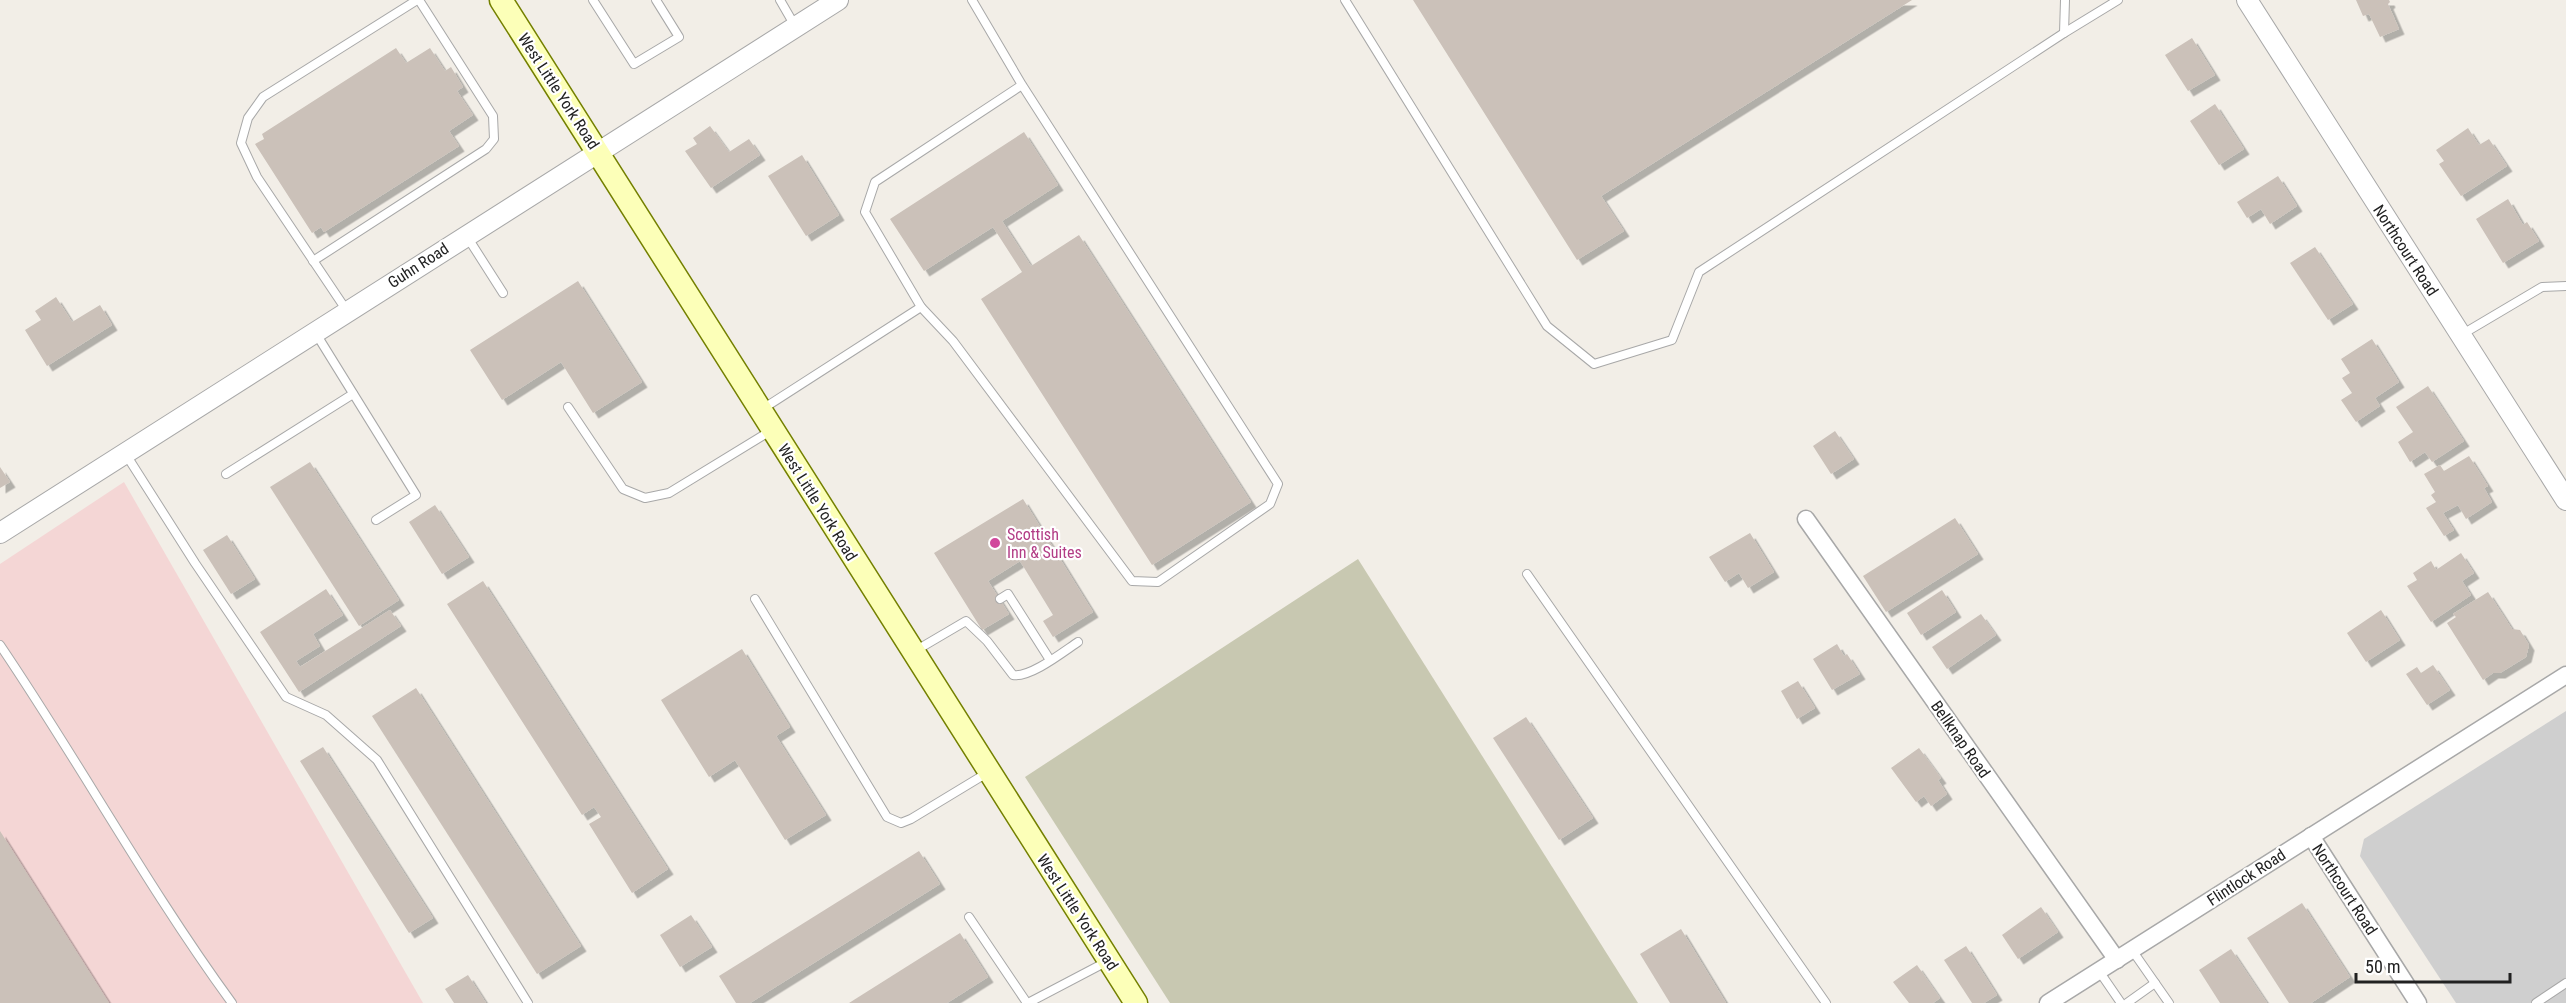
<svg xmlns="http://www.w3.org/2000/svg" width="2566" height="1003" font-family="'Roboto Condensed',sans-serif">
	<style>
		.commercial { fill: #f4d6d5 }
		.religious { fill: #cfcfcf }
		.construction { fill: #c8c8b1 }
		.building { fill: #cbc1b9; filter: url(#shadow) }
		.lines { fill: none; stroke-linecap: round; stroke-linejoin: round }
		.service-casing { stroke: #a8a8a8; stroke-width: 10 }
		.minor-casing { stroke: #a8a8a8; stroke-width: 19 }
		.tertiary-casing { stroke: #a8a8a8; stroke-width: 22 }
		.secondary-casing { stroke: #748000; stroke-width: 25 }
		.service { stroke: #fff; stroke-width: 8 }
		.minor { stroke: #fff; stroke-width: 16 }
		.tertiary { stroke: #fff; stroke-width: 20 }
		.secondary { stroke: #fcffb8; stroke-width: 22 }
		.hotel-dot { fill: #d1479c; stroke: #fff; stroke-width: 2 }
		.labels { text-anchor: middle; stroke-width: 4.5; stroke-linejoin: round; paint-order: stroke }
		.street-label { font-size: 16px; fill: #212121; stroke: #fff }
		.hotel-label { font-size: 16px; fill: #b23c85; stroke: #fff; text-anchor: start }
	</style>
	<defs>
		<filter id="shadow"><feDropShadow dx="5.5" dy="5.5" stdDeviation="0" flood-color="#0004"/></filter>
	</defs>
	<rect width="100%" height="100%" fill="#f2eee7"/>
	<path class="commercial" d="M124,482L423,1003H0V564Z"/>
	<path class="religious" d="M2566,711V1003H2456L2360,856L2364,839Z"/>
	<path class="construction" d="M1358,559L1638,1003H1170L1025,777Z"/>
	<g class="building">
		<path d="M1413,0H1912L1601,196L1624,231L1577,260Z"/>
		<path d="M2356,0H2389L2390,2L2388,4L2399,29L2380,37L2369,14L2363,16Z"/>
		<path d="M2192,38L2215,75L2188,91L2165,55Z"/>
		<path d="M396,48L406,63L430,48L445,71L451,67L463,87L457,91L473,115L449,131L459,146L324,232L321,227L312,233L255,144L264,139L262,134Z"/>
		<path d="M2215,104L2244,149L2219,165L2190,121Z"/>
		<path d="M710,126L729,152L749,139L760,155L711,188L685,151L697,144L693,138Z"/>
		<path d="M2468,128L2479,145L2489,139L2507,166L2461,196L2439,164L2444,161L2436,150Z"/>
		<path d="M1024,132L1058,185L1002,221L1031,266L1079,235L1251,502L1152,565L981,299L1022,272L993,227L924,271L890,219Z"/>
		<path d="M802,155L839,215L806,236L768,176Z"/>
		<path d="M2278,176L2297,206L2270,224L2261,209L2247,218L2237,202Z"/>
		<path d="M2508,199L2523,225L2527,222L2539,241L2503,263L2476,219Z"/>
		<path d="M2315,247L2353,304L2328,320L2290,263Z"/>
		<path d="M578,281L642,382L593,413L561,362L502,400L470,350Z"/>
		<path d="M56,297L72,322L100,305L112,325L47,366L25,330L41,320L35,311Z"/>
		<path d="M2372,339L2399,382L2375,398L2380,406L2356,422L2341,400L2352,393L2342,378L2350,373L2341,359Z"/>
		<path d="M2428,386L2464,441L2432,462L2425,452L2410,462L2398,442L2413,432L2396,407Z"/>
		<path d="M1835,431L1854,459L1831,474L1813,446Z"/>
		<path d="M2469,456L2488,486L2484,488L2492,502L2466,519L2458,505L2443,513L2454,530L2444,536L2426,508L2436,502L2431,495L2435,492L2424,474L2440,465L2444,471Z"/>
		<path d="M310,462L399,600L359,626L270,487Z"/>
		<path d="M0,467L10,482L0,488Z"/>
		<path d="M1023,499L1093,612L1053,637L1043,621L1053,615L1020,561L988,581L1009,614L982,630L934,553Z"/>
		<path d="M435,505L469,557L442,574L409,522Z"/>
		<path d="M1955,518L1978,554L1886,612L1863,576Z"/>
		<path d="M1750,533L1774,572L1748,588L1739,573L1725,582L1709,557Z"/>
		<path d="M227,535L255,579L231,594L203,550Z"/>
		<path d="M2461,553L2474,573L2462,581L2471,595L2431,622L2407,586L2417,580L2413,573L2431,561L2436,570Z"/>
		<path d="M483,581L668,869L632,893L589,824L601,817L594,807L582,815L447,604Z"/>
		<path d="M326,589L343,615L313,634L320,646L296,661L300,667L390,610L401,626L299,692L260,632Z"/>
		<path d="M1942,590L1956,612L1921,635L1907,613Z"/>
		<path d="M2488,592L2512,629L2520,630L2529,645L2526,657L2500,673H2493L2483,680L2447,623L2456,617L2453,614Z"/>
		<path d="M2381,610L2400,640L2366,662L2347,633Z"/>
		<path d="M1981,614L1996,635L1947,669L1932,647Z"/>
		<path d="M1837,644L1844,656L1847,654L1860,674L1832,690L1813,659Z"/>
		<path d="M742,649L790,727L776,736L826,815L785,840L735,760L709,777L661,700Z"/>
		<path d="M2433,665L2450,690L2427,705L2406,674L2417,667L2421,673Z"/>
		<path d="M1798,681L1815,708L1797,719L1781,691Z"/>
		<path d="M416,688L581,946L537,974L372,716Z"/>
		<path d="M1526,717L1593,818L1559,840L1493,738Z"/>
		<path d="M323,747L433,918L409,933L300,761Z"/>
		<path d="M1919,748L1941,778L1938,780L1947,794L1931,806L1924,796L1916,802L1891,768Z"/>
		<path d="M0,831L109,1003H0Z"/>
		<path d="M919,851L940,884L750,1003H736L719,976Z"/>
		<path d="M2302,903L2350,977L2311,1003H2289L2247,938Z"/>
		<path d="M2041,907L2058,932L2018,959L2002,935Z"/>
		<path d="M691,915L712,947L680,967L660,935Z"/>
		<path d="M1681,929L1726,1003H1670L1640,954Z"/>
		<path d="M960,933L988,977L947,1003H849Z"/>
		<path d="M1966,946L1997,995L1984,1003H1972L1944,960Z"/>
		<path d="M2231,949L2267,1003H2220L2199,970Z"/>
		<path d="M1917,965L1940,998L1933,1003H1909L1893,982Z"/>
		<path d="M468,975L486,1003H454L445,989Z"/>
	</g>
	<g class="lines">
		<defs>
			<g id="service">
				<path d="M593,0L634,64L679,37L656,0"/>
				<path d="M780,0L795,26"/>
				<path d="M972,0L1022,85L1278,484L1270,504L1158,582L1132,581L953,341L921,307L865,212L875,182L1022,85"/>
				<path d="M1345,0L1547,326L1594,364L1672,340L1699,272L2064,33L2065,0"/>
				<path d="M2064,33L2118,0"/>
				<path d="M466,235L503,293"/>
				<path d="M313,261L486,149L494,139L493,116L419,0"/>
				<path d="M347,311L257,177L241,143L248,118L263,97L417,0"/>
				<path d="M315,332L416,495L376,520"/>
				<path d="M2461,335L2542,287L2566,286"/>
				<path d="M568,407L623,489L645,498L669,493L772,430"/>
				<path d="M761,410L921,307"/>
				<path d="M125,453L195,563L286,697L326,715L377,760L528,1003"/>
				<path d="M226,474L353,394"/>
				<path d="M1527,574L1826,1003"/>
				<path d="M755,599L887,817L901,823L911,819L987,773"/>
				<path d="M1000,599L1008,594L1050,660"/>
				<path d="M0,645C80,763 148,888 232,1003"/>
				<path d="M915,651L966,621L987,641L1013,675C1030,678 1063,652 1078,642"/>
				<path d="M969,917L1027,1003"/>
				<path d="M2132,950L2169,1003"/>
				<path d="M2099,971L2121,1003"/>
				<path d="M1028,1003L1108,961"/>
				<path d="M2127,1003L2155,983"/>
				<path d="M2536,1003L2566,983"/>
			</g>
			<g id="minor">
				<path d="M1806,519L2117,960"/>
				<path d="M2311,836L2418,1003"/>
				<path d="M2048,1003L2566,675"/>
			</g>
			<g id="tertiary">
				<path d="M2247,0L2566,500"/>
				<path d="M0,533L838,0"/>
			</g>
			<path id="secondary" d="M501,0L1136,1003"/>
		</defs>
		<use href="#service" class="service-casing"/>
		<use href="#minor" class="minor-casing"/>
		<use href="#tertiary" class="tertiary-casing"/>
		<use href="#secondary" class="secondary-casing"/>
		<use href="#service" class="service"/>
		<use href="#minor" class="minor"/>
		<use href="#tertiary" class="tertiary"/>
		<use href="#secondary" class="secondary"/>
	</g>
	<circle class="hotel-dot" cx="995" cy="543" r="6"/>
	<g class="labels">
		<g class="street-label">
			<text transform="translate(559 91) rotate(57)" y="6">West Little York Road</text>
			<text transform="translate(2406 250) rotate(57)" y="6">Northcourt Road</text>
			<text transform="translate(418 265) rotate(-33)" y="6">Guhn Road</text>
			<text transform="translate(818 502) rotate(58)" y="6">West Little York Road</text>
			<text transform="translate(1961 739) rotate(55)" y="6">Bellknap Road</text>
			<text transform="translate(2246 877) rotate(-33)" y="6">Flintlock Road</text>
			<text transform="translate(2345 889) rotate(57)" y="6">Northcourt Road</text>
			<text transform="translate(1078 912) rotate(57)" y="6">West Little York Road</text>
		</g>
		<g class="hotel-label">
			<text x="1007" y="540">Scottish<tspan x="1007" dy="18">Inn &amp; Suites</tspan></text>
		</g>
	</g>
	<path d="M2356 973v9h154v-9" fill="none" stroke="#212121" stroke-width="3"/>
	<text x="2365" y="973" font-size="18" fill="#212121" stroke="#ffffff" stroke-width="4.5" paint-order="stroke">50 m</text>
</svg>
